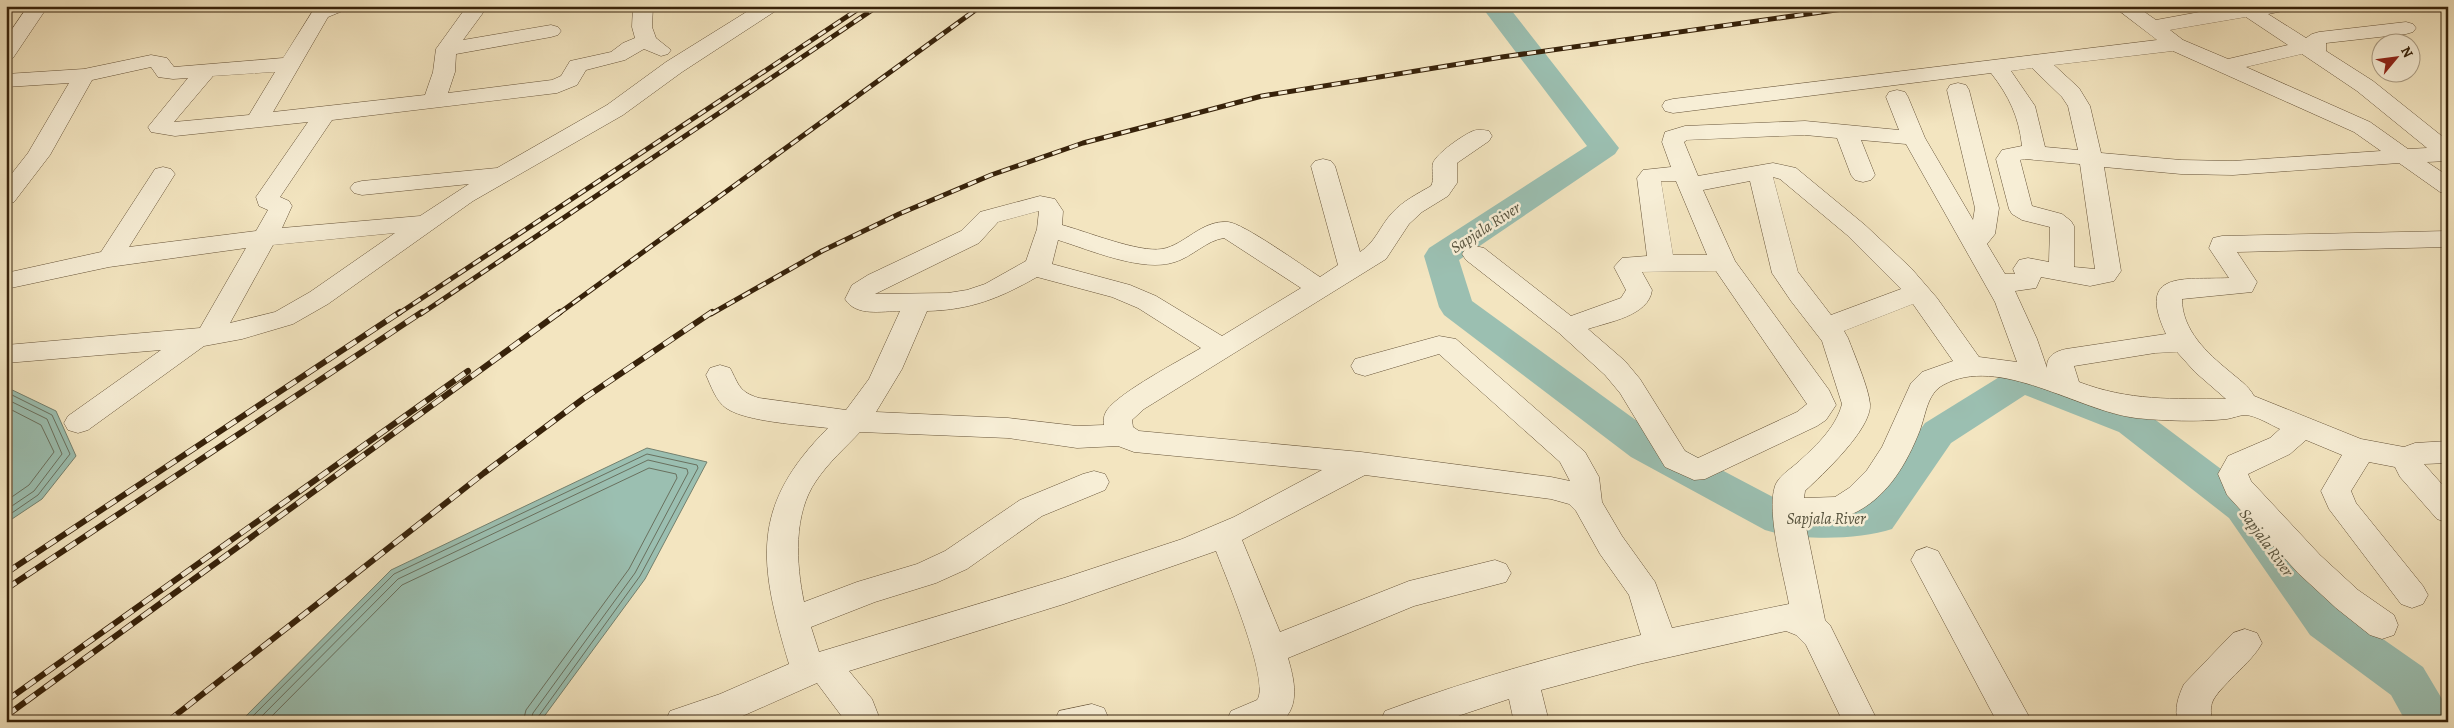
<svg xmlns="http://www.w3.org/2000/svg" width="2454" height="728" font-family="Alegreya,serif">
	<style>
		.water { fill: #9bbfb1; stroke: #73806e }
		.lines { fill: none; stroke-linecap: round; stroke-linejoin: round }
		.shore { stroke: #69705e; stroke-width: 1 }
		.river { fill: #9bbfb1; fill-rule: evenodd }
		.minor-casing { stroke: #665338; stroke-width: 1 }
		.minor { fill: #f7eed6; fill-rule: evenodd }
		.rail-far1-casing { stroke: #37220a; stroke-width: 5 }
		.rail-casing { stroke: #37220a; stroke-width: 6 }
		.rail-far1 { stroke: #f7eed6; stroke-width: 3; stroke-dasharray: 9; stroke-linecap: butt }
		.rail { stroke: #f7eed6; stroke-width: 4.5; stroke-dasharray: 12; stroke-linecap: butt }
		.labels { text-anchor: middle; stroke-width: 5; stroke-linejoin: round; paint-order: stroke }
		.water-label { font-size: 16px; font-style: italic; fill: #55513c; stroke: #f7eed6 }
	</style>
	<rect width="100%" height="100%" fill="#f3e5c0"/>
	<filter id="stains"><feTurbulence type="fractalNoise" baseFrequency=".004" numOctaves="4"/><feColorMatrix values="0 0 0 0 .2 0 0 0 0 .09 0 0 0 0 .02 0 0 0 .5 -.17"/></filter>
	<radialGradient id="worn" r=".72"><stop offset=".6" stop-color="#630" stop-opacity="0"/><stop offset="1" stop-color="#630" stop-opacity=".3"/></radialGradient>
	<g class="water">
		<path d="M6,387L56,411L76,456L42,499L6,523Z"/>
		<path d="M647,448L707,462L645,579L540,722H240L391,570Z"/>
	</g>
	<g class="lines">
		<g class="shore">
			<path d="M6,392L52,415L70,454L38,495L6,517"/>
			<path d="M6,399L47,419L62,454L34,491L6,510"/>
			<path d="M6,407L41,425L54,452L29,485L6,501"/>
			<path d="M247,722L394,574L647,454L697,465L698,468L640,576L538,717L537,722"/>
			<path d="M256,722L398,579L648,460L687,469L688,473L635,573L533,713L530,722"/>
			<path d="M266,722L402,585L649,468L676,474L677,478L629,569L526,710L523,722"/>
		</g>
		<path class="river" d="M1481,6H1508L1619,148L1615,154L1459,260L1472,301L1659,437L1786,504L1811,506L1867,503L1925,423L2009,371L2022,367L2145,412L2257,496L2340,609L2423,667L2448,709V722H2406L2391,695L2310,635L2229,518L2119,432L2025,395L1951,443L1892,529C1859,540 1798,541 1765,530L1631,457L1444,315L1439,307L1424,256L1429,248L1587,146Z"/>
		<defs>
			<g id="minor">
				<path d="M28,6H48L13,58L6,60V38Z"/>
				<path d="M316,6H348L345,10L328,17L273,112L425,95L433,72L436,49L467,6H488L463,40L551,25L558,27L561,31L558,35L551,37L456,54L455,72L448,93L552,80L561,76L570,61L611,52L623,43L635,38L632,27L633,6H653L652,27L656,38L671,50L668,54L661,56L644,49L625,60L586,70L577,85L557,93L332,120L280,197L289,201L292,206L282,228L420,216L469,184L362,195L354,193L350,188L354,183L362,181L497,168L607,105L666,62L756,6H780L777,10L682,72L623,115L473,201L328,304L293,324L242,339L204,346L88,430L78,433L68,430L64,423L68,416L161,350L6,363V345L200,328L246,248L109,267L6,289V273L101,252L155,169L163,167L171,169L175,174L129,247L256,231L268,210L259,206L256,197L308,122L175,136L151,132L148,127L188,78L173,79L158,77L151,67L92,80L50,155L14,202L6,204V181L28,153L69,83L6,87V74L84,69L151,55L167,58L174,67L283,58ZM275,72L249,115L174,122L213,76ZM395,233L310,292L275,312L230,323L273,245Z"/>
				<path d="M2113,6H2136L2156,20L2232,6H2291L2288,10L2268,14L2306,38L2312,34L2319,32L2406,22L2413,24L2416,28L2413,32L2406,34L2326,43V51L2373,81L2448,141V161L2427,162L2448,176V194L2440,192L2399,163L2233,175L2181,174L2104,167L2121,271L2114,281L2090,286L2041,277L2036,288L2015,291L2037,339L2047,368C2046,356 2056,351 2066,349L2166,334C2136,270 2183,280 2229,278L2209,248L2213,238L2222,236L2448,231V247L2237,252L2257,282L2252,292L2182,299C2182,330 2207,353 2229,371C2238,379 2248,385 2254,396L2361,439L2404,447L2415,443L2448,441V463L2424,464L2448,491V523L2437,519L2400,477L2395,467L2369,462L2351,491L2356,503L2423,586L2428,595L2423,604L2412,608L2401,604L2329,509L2321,491L2342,455L2306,440L2290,454L2248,474L2251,481L2320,555L2358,590L2394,615L2398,625L2394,635L2382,639L2370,635L2336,608L2298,573L2227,495L2218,474L2228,456L2270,438L2280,429C2271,425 2255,415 2245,415C2240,415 2233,418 2227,419C2198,422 2165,421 2136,418C2078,411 1999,354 1943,385C1927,394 1926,414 1920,430C1899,484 1866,525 1805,522L1825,620L1830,625L1878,722H1843L1806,645L1796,635L1786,631L1639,664L1541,690L1549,722H1514L1509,699L1440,722H1380L1385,711C1468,680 1554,656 1641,635L1629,595L1600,554L1576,511L1569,504L1551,499L1365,475L1242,540L1280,632L1409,581L1495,560L1506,564L1511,573L1506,582L1414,606L1288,658C1294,679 1301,706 1281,722H1226L1231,711L1257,700C1271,684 1225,574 1216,551L1064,604L849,671L872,699L881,722H846L817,683L729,722H665L670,711L720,694L789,664C759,564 749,507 828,428C803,425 746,422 726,408C716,401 711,386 706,375L710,368L720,365L730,368C739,385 739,392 759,398L846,410L869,379L900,311C882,311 856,317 845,299L852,285L868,275L961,231L980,212L1040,196L1055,199L1063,211L1062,225C1085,231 1139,253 1162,249C1185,245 1201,220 1228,222C1243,223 1303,266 1320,277L1338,265L1311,166L1315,161L1323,159L1331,161L1335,166L1360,252C1375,243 1380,226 1392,213C1403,201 1417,194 1431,186C1435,179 1431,170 1433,163C1437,153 1463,135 1473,131C1479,129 1483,130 1489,131L1492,136L1489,141L1457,163V183L1448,196L1422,212L1409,224L1386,259L1144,409L1132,420L1133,427L1139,431L1361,452L1551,477L1570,481L1560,462L1439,354L1365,376L1355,373L1351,366L1355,359L1439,336L1456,339L1585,452L1599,477L1602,502L1622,536L1655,582L1672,628L1789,604C1784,575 1766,513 1775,486C1778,477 1789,470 1796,464C1814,448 1836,428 1842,404L1822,341L1791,301L1772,273L1750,181L1703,190L1735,261L1829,390L1836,405L1826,420L1817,426L1705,479L1694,480L1665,467L1620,393L1605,375L1559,333L1466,260L1462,254L1466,248L1475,246L1484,248L1571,316L1621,298L1626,290L1614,267L1622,258L1647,256L1637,178L1643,170L1671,167L1662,142L1665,132L1685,126L1805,121L1899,130L1886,97L1889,92L1897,90L1905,92L1908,97L1925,138L1973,220L1975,208L1947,90L1950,85L1958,83L1966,85L1969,90L1999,208L1995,234L1987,244L2005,274H2015L2013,269L2019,260L2028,258L2049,262L2050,227L2022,220L2012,214L2009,209L1996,159L2002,150L2022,146C2019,117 2009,96 1991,73L1673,113L1665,111L1662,106L1665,101L1673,99L2157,40ZM2246,17L2288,45L2228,59L2183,40L2170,30ZM2173,51L2354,132L2381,151L2233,161L2181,160L2101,153L2090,106L2079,88L2054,65ZM2302,54L2357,91L2427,148L2408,149L2370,122L2246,67ZM2032,68L2062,97L2068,106L2078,150L2045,147L2035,106L2011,71ZM1805,135L1837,138L1851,175L1855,180L1863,182L1871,180L1875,175L1861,140L1906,144L1995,302L2017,362L1979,357L1937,298L1911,268L1865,225L1796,168L1773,163L1698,176L1684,142L1687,140ZM2025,159L2080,164L2095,269L2074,267V226L2071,221L2062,214L2032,206L2020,160ZM1773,177L1780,179L1847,235L1901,289L1831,315L1798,272ZM1661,181H1676L1707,255H1673ZM1039,211L1037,229L1026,261L985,284L967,290L948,293L875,294L979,243L998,222ZM1224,238L1301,288L1222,336L1156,296L1130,285L1052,264L1058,240C1090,250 1143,273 1175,262C1192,257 1207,240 1224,238ZM1716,271L1807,404L1797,412L1698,458L1685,451L1640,379L1625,361L1588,329C1608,322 1649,316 1652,290L1642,272ZM1037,277L1112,297L1138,308L1201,348C1179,361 1120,392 1107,410C1104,415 1103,419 1104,425L1077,426L1008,418L876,412L902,369L927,311C971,310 1000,298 1037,277ZM1913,304L1953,361L1922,372L1911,383L1882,447L1867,470L1849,488L1835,497L1804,498L1805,491C1822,475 1872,429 1870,404C1869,389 1854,354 1848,338L1844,331ZM2177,352L2195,372L2226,399C2173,399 2129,401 2079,382L2074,366L2155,353ZM860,432L1008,438L1077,448L1118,446L1134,452L1322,470L1234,517L1182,539L1064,578L819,652L811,627L875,602L936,583L967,569L1042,516L1105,490L1109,482L1105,474L1094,471L1083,474L1020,500L945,551L917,564L857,582L804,602C796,564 793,514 816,481C828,463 845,448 860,432Z"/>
				<path d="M1927,547L1938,551L2032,722H1997L1911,560L1916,551Z"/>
				<path d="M2245,629L2257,633L2262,643C2252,663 2217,688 2212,703C2210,710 2211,715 2213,722H2178C2174,709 2178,697 2184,684L2233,633Z"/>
				<path d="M1092,704L1104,708L1109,719L1108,722H1054L1059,711Z"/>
			</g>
		</defs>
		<use href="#minor" class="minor-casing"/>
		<use href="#minor" class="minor"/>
		<defs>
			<g id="rail-far1">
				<path d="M398,314L863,6"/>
				<path d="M421,314L878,6"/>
				<path d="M558,314L981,6"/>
				<path d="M711,314L822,251L899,214L991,175L1083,143L1262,96L1502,57L1864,6"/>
			</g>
			<g id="rail">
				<path d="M6,573L400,312"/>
				<path d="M6,589L422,312"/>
				<path d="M6,701L468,371"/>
				<path d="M6,716L560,312"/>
				<path d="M167,722L484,473L583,399L712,312"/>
			</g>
		</defs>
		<use href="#rail-far1" class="rail-far1-casing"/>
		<use href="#rail" class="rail-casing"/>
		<use href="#rail-far1" class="rail-far1"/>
		<use href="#rail" class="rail"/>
	</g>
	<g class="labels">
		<g class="water-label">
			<text transform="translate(1485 227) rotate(-33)" y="6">Sapjala River</text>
			<text x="1826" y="524">Sapjala River</text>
			<text transform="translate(2267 542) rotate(54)" y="6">Sapjala River</text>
		</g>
	</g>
	<rect width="2454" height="728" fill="none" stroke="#f3e5c0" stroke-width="25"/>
	<rect x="8" y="8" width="2439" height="713" fill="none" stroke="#37220a" stroke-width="2.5"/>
	<rect x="12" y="12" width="2429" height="703" fill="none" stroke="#37220a"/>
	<g transform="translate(2396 58) rotate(61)"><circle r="24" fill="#f7eed6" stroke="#aa9c84"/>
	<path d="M0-4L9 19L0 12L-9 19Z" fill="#8f2418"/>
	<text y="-8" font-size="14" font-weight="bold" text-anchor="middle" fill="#37220a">N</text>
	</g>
	<rect width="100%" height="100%" filter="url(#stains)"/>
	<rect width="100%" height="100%" fill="url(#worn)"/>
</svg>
